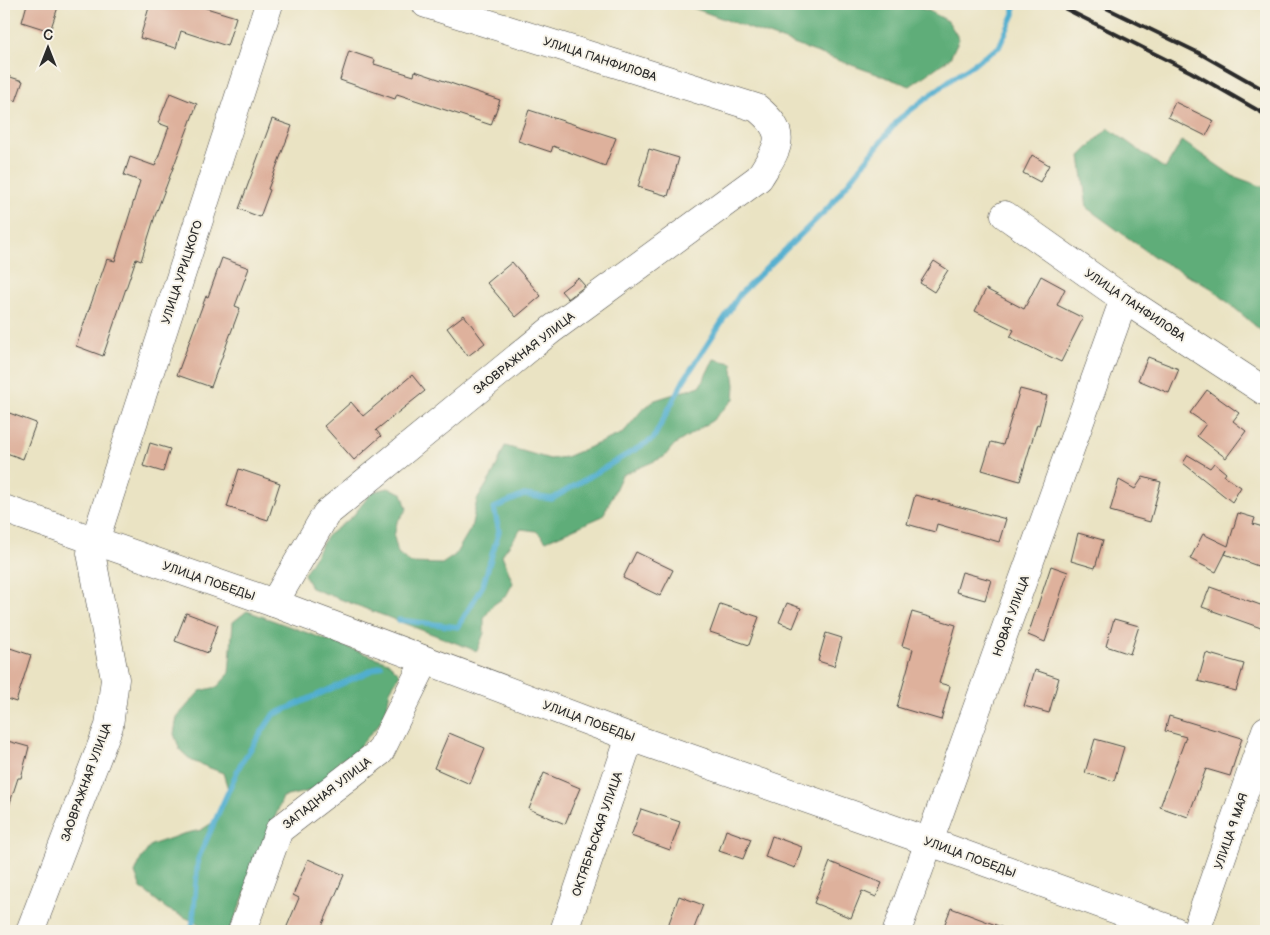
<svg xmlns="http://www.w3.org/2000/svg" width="1270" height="935" font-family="'Balsamiq Sans',sans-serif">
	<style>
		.forest { fill: #5ead79; stroke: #446c52 }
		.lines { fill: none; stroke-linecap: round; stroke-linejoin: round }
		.stream { stroke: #51aecf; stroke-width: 5.5 }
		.building { fill: #deb19c }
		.minor-casing { stroke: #484742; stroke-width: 29 }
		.minor { stroke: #fff; stroke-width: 28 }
		.rail { stroke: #2b2b2b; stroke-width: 4 }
		.labels { text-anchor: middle; stroke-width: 4; stroke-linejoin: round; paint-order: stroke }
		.street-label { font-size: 12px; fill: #2b2b2b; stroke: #f7f3e8 }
	</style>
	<rect width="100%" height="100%" fill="#f7f3e8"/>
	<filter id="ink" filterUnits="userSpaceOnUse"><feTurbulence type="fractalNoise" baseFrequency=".02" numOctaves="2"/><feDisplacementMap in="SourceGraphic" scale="10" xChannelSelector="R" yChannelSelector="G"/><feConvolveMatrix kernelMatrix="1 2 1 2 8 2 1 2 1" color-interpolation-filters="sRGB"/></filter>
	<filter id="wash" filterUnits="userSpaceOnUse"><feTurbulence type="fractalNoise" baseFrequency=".0096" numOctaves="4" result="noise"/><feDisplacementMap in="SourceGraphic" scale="20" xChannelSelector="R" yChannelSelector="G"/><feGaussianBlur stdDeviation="1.12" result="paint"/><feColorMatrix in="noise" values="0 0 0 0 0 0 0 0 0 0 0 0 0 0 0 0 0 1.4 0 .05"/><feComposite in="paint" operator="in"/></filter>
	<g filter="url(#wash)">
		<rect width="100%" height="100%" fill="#eae3c3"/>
		<g class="forest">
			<path d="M682,4H907L929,11L948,21L959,39L950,58L910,86Z"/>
			<path d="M1108,128L1165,169L1182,141L1233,176L1266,188V335L1211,288L1156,258L1087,208L1080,156Z"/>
			<path d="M714,359L732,363L735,385L734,399L713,420L674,445L664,457L622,475L603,516L546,541L536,531L521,529L502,555L513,583L506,596L493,605L484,618V633L477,651L311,588L304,574L327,536L352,517L372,492L388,488L402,493L407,509L397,522L394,537L398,553L410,563L442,564L455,555L471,528L477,500L493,474L505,446L550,459L566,457L623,433L642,410L655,400L700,386Z"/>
			<path d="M247,611L388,662L400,674L390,690L387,707L379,724L353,754L339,761L332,776L318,789L283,797L230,931H206L199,924L167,909L141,888L135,873L141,859L151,845L183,834L201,830L215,821L223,807L228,789L223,773L192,761L180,750L174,734L177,717L200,691L217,687L229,674L233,622Z"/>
		</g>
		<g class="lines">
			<g class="stream">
				<path d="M399,620L458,627L483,585L499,531L494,508L524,495L552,499L653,439L684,380L740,294L828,208L899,119L954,77L999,47L1014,14V4"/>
				<path d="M192,931L198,859L240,765L273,715L381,666"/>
			</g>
		</g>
		<g id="blocks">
			<g class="building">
				<path d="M27,4H59L50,31L22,22Z"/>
				<path d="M150,4H193L236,17L227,46L181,31L176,48L140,38Z"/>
				<path d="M349,51L375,60L374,64L414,76L415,71L500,100L491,125L397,94L395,99L340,80Z"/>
				<path d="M4,75L23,81L16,101L4,96Z"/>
				<path d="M170,93L197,104L155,216L141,261L136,259L103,356L76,346L107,259L115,261L140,181L124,175L130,157L155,166L169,127L158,123Z"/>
				<path d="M1175,102L1214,121L1206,136L1168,117Z"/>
				<path d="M529,110L616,138L605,166L553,146L551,152L518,141Z"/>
				<path d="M272,119L292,126L268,189L270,190L260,217L239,209Z"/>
				<path d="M649,149L679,158L668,196L638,187Z"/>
				<path d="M1032,155L1049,165L1040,182L1023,173Z"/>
				<path d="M222,258L249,268L235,306L240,308L211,387L177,375L206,296L208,297Z"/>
				<path d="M934,261L948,270L934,292L920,283Z"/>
				<path d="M512,262L541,296L516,317L487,283Z"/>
				<path d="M1041,276L1065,289L1057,305L1083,318L1061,362L1010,337L1014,330L975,311L986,289L1024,309Z"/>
				<path d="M578,278L585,286L568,299L561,291Z"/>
				<path d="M464,315L485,343L468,356L447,328Z"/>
				<path d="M1148,357L1179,369L1169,393L1138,380Z"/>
				<path d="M412,375L425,391L376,430L381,436L354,460L324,426L351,402L363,416Z"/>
				<path d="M1020,389L1047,396L1039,425L1037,424L1020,481L982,470L991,442L1003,445Z"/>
				<path d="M1207,390L1239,413L1233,421L1246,431L1226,458L1197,436L1206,424L1190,413Z"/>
				<path d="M4,411L36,423L23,459L4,452Z"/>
				<path d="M150,443L170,449L163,472L143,466Z"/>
				<path d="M1188,455L1210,468L1214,463L1226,473L1224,476L1241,487L1232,502L1183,463Z"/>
				<path d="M239,469L280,483L268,520L227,507Z"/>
				<path d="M1143,477L1161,482L1150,522L1110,511L1119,480L1135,489Z"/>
				<path d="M915,495L1006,519L999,542L937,524L935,532L907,524Z"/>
				<path d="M1238,513L1255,518L1253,524L1266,528V569L1225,554L1227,550L1216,572L1190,559L1203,534L1228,546Z"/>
				<path d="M1078,533L1103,540L1095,568L1071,561Z"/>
				<path d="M636,552L673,570L660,596L623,578Z"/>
				<path d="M1051,566L1068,572L1045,642L1028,635Z"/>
				<path d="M962,572L991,580L985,600L956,592Z"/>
				<path d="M1210,587L1266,607V615L1261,628L1202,607Z"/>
				<path d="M787,603L801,608L793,628L779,622Z"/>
				<path d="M720,604L759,617L749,645L710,632Z"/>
				<path d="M912,612L956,625L939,683L950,686L941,720L897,707L913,649L902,646Z"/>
				<path d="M186,613L218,625L208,653L175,641Z"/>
				<path d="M1114,619L1139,626L1130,654L1106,646Z"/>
				<path d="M826,633L842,638L834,666L818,661Z"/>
				<path d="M4,646L31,655L16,702L4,698Z"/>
				<path d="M1206,653L1244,664L1236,691L1198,681Z"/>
				<path d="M1035,670L1059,678L1049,713L1024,706Z"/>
				<path d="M1169,716L1242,738L1230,776L1206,769L1188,817L1160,807L1186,737L1165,731Z"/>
				<path d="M449,733L485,748L470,784L434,768Z"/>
				<path d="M1095,739L1124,747L1114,781L1085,773Z"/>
				<path d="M4,740L29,747L21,778H18L7,812H4Z"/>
				<path d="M544,773L580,788L565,824L529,809Z"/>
				<path d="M641,809L680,822L670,850L631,836Z"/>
				<path d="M726,830L751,839L743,859L719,851Z"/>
				<path d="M772,836L802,847L795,868L765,857Z"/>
				<path d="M308,859L344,875L320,931H285L299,898L293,895Z"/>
				<path d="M830,862L882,883L876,897L862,891L851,918L814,903Z"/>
				<path d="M679,896L703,905L693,931H666Z"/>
				<path d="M951,908L1009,930L1008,931H942Z"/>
			</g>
		</g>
	</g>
	<g filter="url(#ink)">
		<use href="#blocks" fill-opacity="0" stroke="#484742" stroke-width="1"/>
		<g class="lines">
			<defs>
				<g id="minor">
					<path d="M1005,215L1124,299L1266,392"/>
					<path d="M4,509L274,603L630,737L930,842L1175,931"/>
					<path d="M274,603L326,514L551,330L759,178C778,147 790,135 757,108L426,4"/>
					<path d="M30,931L109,726L115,679L91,553L269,4"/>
					<path d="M242,931L279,830L380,752L425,661"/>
					<path d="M564,931L630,737"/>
					<path d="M897,931L1124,299"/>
					<path d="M1196,931L1266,730"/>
				</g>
			</defs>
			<use href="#minor" class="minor-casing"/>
			<use href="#minor" class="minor"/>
			<g class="rail">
				<path d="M1056,4L1191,72L1266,115"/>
				<path d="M1098,4L1199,53L1266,91"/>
			</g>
		</g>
	</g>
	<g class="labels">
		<g class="street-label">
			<text transform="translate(600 59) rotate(18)" y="4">УЛИЦА ПАНФИЛОВА</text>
			<text transform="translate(182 272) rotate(-72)" y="4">УЛИЦА УРИЦКОГО</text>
			<text transform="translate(1135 305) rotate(34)" y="4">УЛИЦА ПАНФИЛОВА</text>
			<text transform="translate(524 353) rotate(-38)" y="4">ЗАОВРАЖНАЯ УЛИЦА</text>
			<text transform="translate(209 581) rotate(19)" y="4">УЛИЦА ПОБЕДЫ</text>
			<text transform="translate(1011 616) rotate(-70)" y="4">НОВАЯ УЛИЦА</text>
			<text transform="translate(589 721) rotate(20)" y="4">УЛИЦА ПОБЕДЫ</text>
			<text transform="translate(86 782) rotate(-70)" y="4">ЗАОВРАЖНАЯ УЛИЦА</text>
			<text transform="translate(327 793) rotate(-38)" y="4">ЗАПАДНАЯ УЛИЦА</text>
			<text transform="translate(1231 831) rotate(-71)" y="4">УЛИЦА 9 МАЯ</text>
			<text transform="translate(597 834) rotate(-71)" y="4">ОКТЯБРЬСКАЯ УЛИЦА</text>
			<text transform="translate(970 857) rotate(20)" y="4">УЛИЦА ПОБЕДЫ</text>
		</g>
	</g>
	<rect width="1270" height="935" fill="none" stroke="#f7f3e8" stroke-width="20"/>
	<g transform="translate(48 48)" stroke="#f7f3e8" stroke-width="4" paint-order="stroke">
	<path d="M0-4L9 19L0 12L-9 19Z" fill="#2b2b2b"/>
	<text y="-8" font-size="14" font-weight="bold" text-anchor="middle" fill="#2b2b2b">С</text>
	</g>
</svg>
